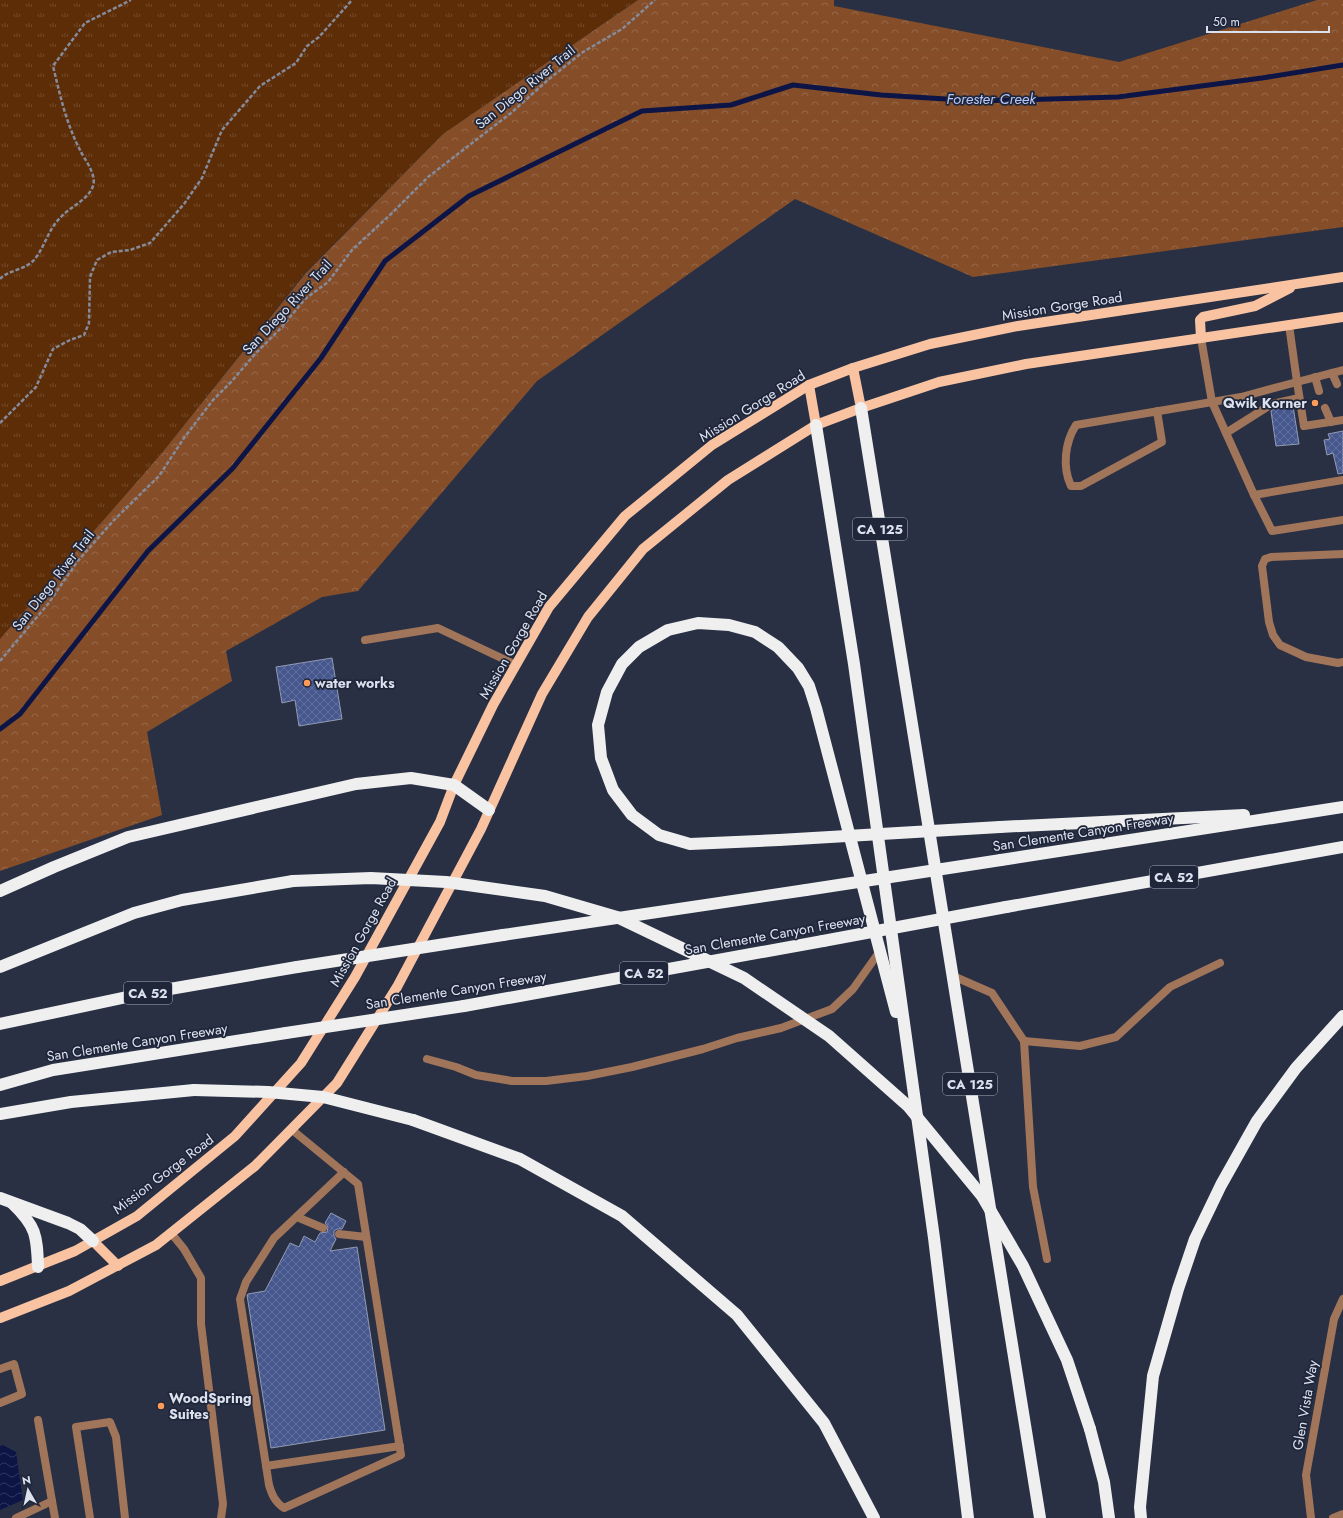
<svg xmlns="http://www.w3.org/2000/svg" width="1343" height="1518" font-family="Jost,sans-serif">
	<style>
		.grass { fill: url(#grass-tufts) }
		.forest { fill: url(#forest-crowns) }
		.water { fill: url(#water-waves) }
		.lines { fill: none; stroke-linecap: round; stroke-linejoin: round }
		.stream { stroke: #0d1546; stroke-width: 5 }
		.building { fill: url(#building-cross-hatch); stroke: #929bb4 }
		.path { stroke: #858b9b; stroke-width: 2.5; stroke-dasharray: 4 2; stroke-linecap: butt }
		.lane { stroke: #a1755a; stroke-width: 8 }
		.street { stroke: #a1755a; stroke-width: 8 }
		.primary { stroke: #f9c3a2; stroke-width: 10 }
		.highway { stroke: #efefef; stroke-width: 12 }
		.highway-bridge { stroke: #efefef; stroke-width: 12 }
		.poi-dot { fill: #fe9b59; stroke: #1f263a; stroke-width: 1.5 }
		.labels { text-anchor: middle; stroke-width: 3.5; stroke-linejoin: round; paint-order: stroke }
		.shield { fill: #1f263a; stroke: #a3a9b8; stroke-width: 1 }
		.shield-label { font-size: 13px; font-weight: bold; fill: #dce1ee }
		.street-label { font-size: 14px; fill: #dce1ee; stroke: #1f263a }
		.poi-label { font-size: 14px; font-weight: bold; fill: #dce1ee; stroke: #1f263a; text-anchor: start }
		.water-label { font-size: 15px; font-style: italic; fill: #b5c6f8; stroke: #1f263a }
	</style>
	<defs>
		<pattern id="grass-tufts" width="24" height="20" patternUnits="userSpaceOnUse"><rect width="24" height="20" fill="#5c2d07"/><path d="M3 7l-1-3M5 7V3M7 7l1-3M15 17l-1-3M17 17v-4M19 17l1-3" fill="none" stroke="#734b2b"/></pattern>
		<pattern id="forest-crowns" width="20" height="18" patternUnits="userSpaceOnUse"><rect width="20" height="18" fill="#854e29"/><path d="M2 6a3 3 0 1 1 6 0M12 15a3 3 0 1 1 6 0" fill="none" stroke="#966748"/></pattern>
		<pattern id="water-waves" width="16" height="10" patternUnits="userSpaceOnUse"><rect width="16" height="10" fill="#0d1546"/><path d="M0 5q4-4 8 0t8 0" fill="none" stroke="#303761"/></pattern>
		<pattern id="building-cross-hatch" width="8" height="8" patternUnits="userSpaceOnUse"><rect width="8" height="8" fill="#46578d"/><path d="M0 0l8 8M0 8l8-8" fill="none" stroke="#606f9d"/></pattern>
	</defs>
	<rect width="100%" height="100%" fill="#293044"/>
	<path class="grass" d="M0,0H638L443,134L304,274L161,454L0,639Z"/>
	<path class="forest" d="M638,0H834V6L1119,62L1317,0H1343V227L973,277L795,199L537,381L358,591L322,597L226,651L232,681L147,732L162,815L0,871V639L161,454L305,274L443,134Z"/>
	<path class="water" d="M3,1445L16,1452L23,1500L0,1510V1446Z"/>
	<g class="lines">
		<path class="stream" d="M0,729L20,714L148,551L233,468L321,358L385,261L469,196L642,111L731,105L793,85L881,95L978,101L1118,97L1262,78L1343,65"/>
	</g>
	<g class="building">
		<path d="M1293,406L1299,444L1276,446L1271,411L1274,409Z"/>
		<path d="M1343,431V473L1338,474L1333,453L1327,455L1324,440L1330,439L1328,434Z"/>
		<path d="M332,658L342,719L299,726L295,700L282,703L276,667Z"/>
		<path d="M331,1213L346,1221L342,1229H337L334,1231V1236L336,1239L330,1251L357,1247L385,1430L271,1448L247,1295L248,1294L265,1291L290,1243L299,1247L304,1236L315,1242L320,1233L327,1232L328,1227L325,1223Z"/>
	</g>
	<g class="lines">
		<g class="path">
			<path d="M0,279C6,271 25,270 34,260C45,247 48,229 61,217C71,206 88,200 93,186C97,174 84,159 80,150C66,123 60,95 53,66L85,23L131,0"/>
			<path d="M0,423L36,387L53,349L70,340L84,335L89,323L90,277L97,260L111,252L130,250L150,243L184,204L202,178L222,130L260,86L296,63L307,46L319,37L352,0"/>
			<path d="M0,661L48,604L77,562L114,520L159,476L184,438L213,400L231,382L255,354L281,328L305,299L328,282L352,250L391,214L428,177L511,113L549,79L583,52L622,29L655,0"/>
		</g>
		<g class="lane">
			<path d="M1289,325L1297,382L1241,397L1212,402L1254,495L1272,531L1343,520"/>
			<path d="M1343,370L1297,382L1304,426L1343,420"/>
			<path d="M1332,373L1337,384"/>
			<path d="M1315,377L1319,391"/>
			<path d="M1325,408L1331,422"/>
			<path d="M1157,411L1162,442L1081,486H1071C1062,467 1065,442 1076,425C1122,417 1167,410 1212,402L1201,338"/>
			<path d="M1226,433L1272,404L1299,398"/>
			<path d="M1254,495L1343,480"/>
			<path d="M1343,554L1271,557L1265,559L1262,566L1269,622L1273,635L1280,645L1306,657L1338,663L1343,662"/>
			<path d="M365,640L438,628L516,665"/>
			<path d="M953,976L992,993L1024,1041L1033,1187L1047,1259"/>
			<path d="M1024,1041L1080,1046L1116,1037L1170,987L1220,963"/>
			<path d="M427,1059L456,1067L476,1075L512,1081H546L587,1076L632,1067L703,1049L737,1038L781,1028L832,1009L853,989L880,951"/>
			<path d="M291,1129L358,1184L401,1455L284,1508C275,1502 272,1495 269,1485L240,1299L246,1282L274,1238L344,1172"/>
			<path d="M297,1217L323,1228"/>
			<path d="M171,1233L184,1249L201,1278V1324L223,1504L221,1518"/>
			<path d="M339,1234L366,1237"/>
			<path d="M0,1369L14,1364L22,1394L0,1403"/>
			<path d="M266,1466L400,1446"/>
			<path d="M52,1501L55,1518"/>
			<path d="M16,1518L52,1501L38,1420"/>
			<path d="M90,1518L76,1427L110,1422L116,1437L125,1518"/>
		</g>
		<g class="street">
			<path d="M1311,1518L1306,1475L1334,1319L1343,1299"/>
			<path d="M1333,1518L1343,1514"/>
		</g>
		<g class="primary">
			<path d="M1201,338L1200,320L1203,317L1255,306L1290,288"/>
			<path d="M853,368L861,408"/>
			<path d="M809,385L816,425"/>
			<path d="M93,1241L118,1266"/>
			<path d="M0,1281L75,1251L137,1216L235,1136L301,1063L355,977L440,822L454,785L493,705L549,607L625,516L712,445L809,385L853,368L930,344L1018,326L1343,277"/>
			<path d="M0,1318L69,1291L156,1245L255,1166L337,1083L397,987L481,829L542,694L588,617L643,549L728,480L816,425L861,408L939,382L1026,364L1343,317"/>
		</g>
		<g class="highway">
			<path d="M861,408L1040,1518"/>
			<path d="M816,425L854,664L934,1238L968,1518"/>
			<path d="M1000,827L1244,815"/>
			<path d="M779,840L690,844L659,835L632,815L613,790L601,758L598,725L607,692L622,664L639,647L668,630L698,623L729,625L755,632L778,647L798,668L809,686L816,708L896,1012"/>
			<path d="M1001,860L1343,807"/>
			<path d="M0,891L54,867L128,837L356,784L411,778L454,785L489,810"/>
			<path d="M1006,907L1343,847"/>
			<path d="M503,935L806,890"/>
			<path d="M0,967L134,913L182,900L293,881"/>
			<path d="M464,1006L823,941"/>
			<path d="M0,1024L141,994L297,967"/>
			<path d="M0,1085L53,1070L286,1033"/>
			<path d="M0,1114L71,1102L194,1090"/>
			<path d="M413,1120L520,1159L622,1216L737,1315L824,1423L874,1518"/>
			<path d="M0,1198L68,1223L80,1229L93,1241"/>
			<path d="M12,1203C36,1226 37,1235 38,1267"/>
			<path d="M1090,1429L1104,1482L1109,1518"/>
			<path d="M1141,1518L1140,1507L1153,1376L1178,1289L1195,1239L1221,1185L1257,1121L1296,1068L1343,1016"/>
		</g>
		<g class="highway-bridge">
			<path d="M779,840L1000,827"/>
			<path d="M293,881L371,878L446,882L545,896L617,917L744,978L829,1036L908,1106L982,1196L1023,1266L1067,1360L1090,1429"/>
			<path d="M806,890L1001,860"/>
			<path d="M823,941L1006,907"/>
			<path d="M297,967L503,935"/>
			<path d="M286,1033L464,1006"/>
			<path d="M194,1090L268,1092L323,1097L413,1120"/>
		</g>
	</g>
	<g class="poi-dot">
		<circle cx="1315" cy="403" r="4"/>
		<circle cx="307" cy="683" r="4"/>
		<circle cx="161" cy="1406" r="4"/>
	</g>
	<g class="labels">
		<g class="shield">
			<rect x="853" y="518" width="54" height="22" rx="3"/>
			<rect x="1150" y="866" width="48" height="22" rx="3"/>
			<rect x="620" y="962" width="48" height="22" rx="3"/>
			<rect x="124" y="982" width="48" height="22" rx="3"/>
			<rect x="943" y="1073" width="54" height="22" rx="3"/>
		</g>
		<g class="shield-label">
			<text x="880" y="534">CA 125</text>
			<text x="1174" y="882">CA 52</text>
			<text x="644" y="978">CA 52</text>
			<text x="148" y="998">CA 52</text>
			<text x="970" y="1089">CA 125</text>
		</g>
		<g class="street-label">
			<text transform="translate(525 87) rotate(-39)" y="5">San Diego River Trail</text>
			<text transform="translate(1062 306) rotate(-9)" y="5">Mission Gorge Road</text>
			<text transform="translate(287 307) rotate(-47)" y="5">San Diego River Trail</text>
			<text transform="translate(752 406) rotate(-32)" y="5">Mission Gorge Road</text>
			<text transform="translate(53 580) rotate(-52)" y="5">San Diego River Trail</text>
			<text transform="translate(513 645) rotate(-60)" y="5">Mission Gorge Road</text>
			<text transform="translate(1083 832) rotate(-9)" y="5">San Clemente Canyon Freeway</text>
			<text transform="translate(363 932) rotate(-61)" y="5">Mission Gorge Road</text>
			<text transform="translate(775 934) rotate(-10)" y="5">San Clemente Canyon Freeway</text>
			<text transform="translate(456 990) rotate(-9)" y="5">San Clemente Canyon Freeway</text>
			<text transform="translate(137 1042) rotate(-9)" y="5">San Clemente Canyon Freeway</text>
			<text transform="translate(163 1174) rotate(-37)" y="5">Mission Gorge Road</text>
			<text transform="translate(1305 1405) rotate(-80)" y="5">Glen Vista Way</text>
		</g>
		<g class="poi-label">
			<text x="1307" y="408" text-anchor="end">Qwik Korner</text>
			<text x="315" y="688">water works</text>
			<text x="169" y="1403">WoodSpring<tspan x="169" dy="16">Suites</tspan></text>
		</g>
		<g class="water-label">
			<text x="991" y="104">Forester Creek</text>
		</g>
	</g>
	<g transform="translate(28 1490) rotate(351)" stroke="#1f263a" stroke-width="3" paint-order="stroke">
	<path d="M0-3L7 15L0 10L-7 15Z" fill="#dce1ee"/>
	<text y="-6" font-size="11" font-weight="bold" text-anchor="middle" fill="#dce1ee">N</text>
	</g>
	<path d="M1207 26v6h122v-6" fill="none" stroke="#dce1ee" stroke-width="2"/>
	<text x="1213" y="26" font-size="12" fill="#dce1ee" stroke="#1f263a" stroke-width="3" paint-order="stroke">50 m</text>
</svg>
